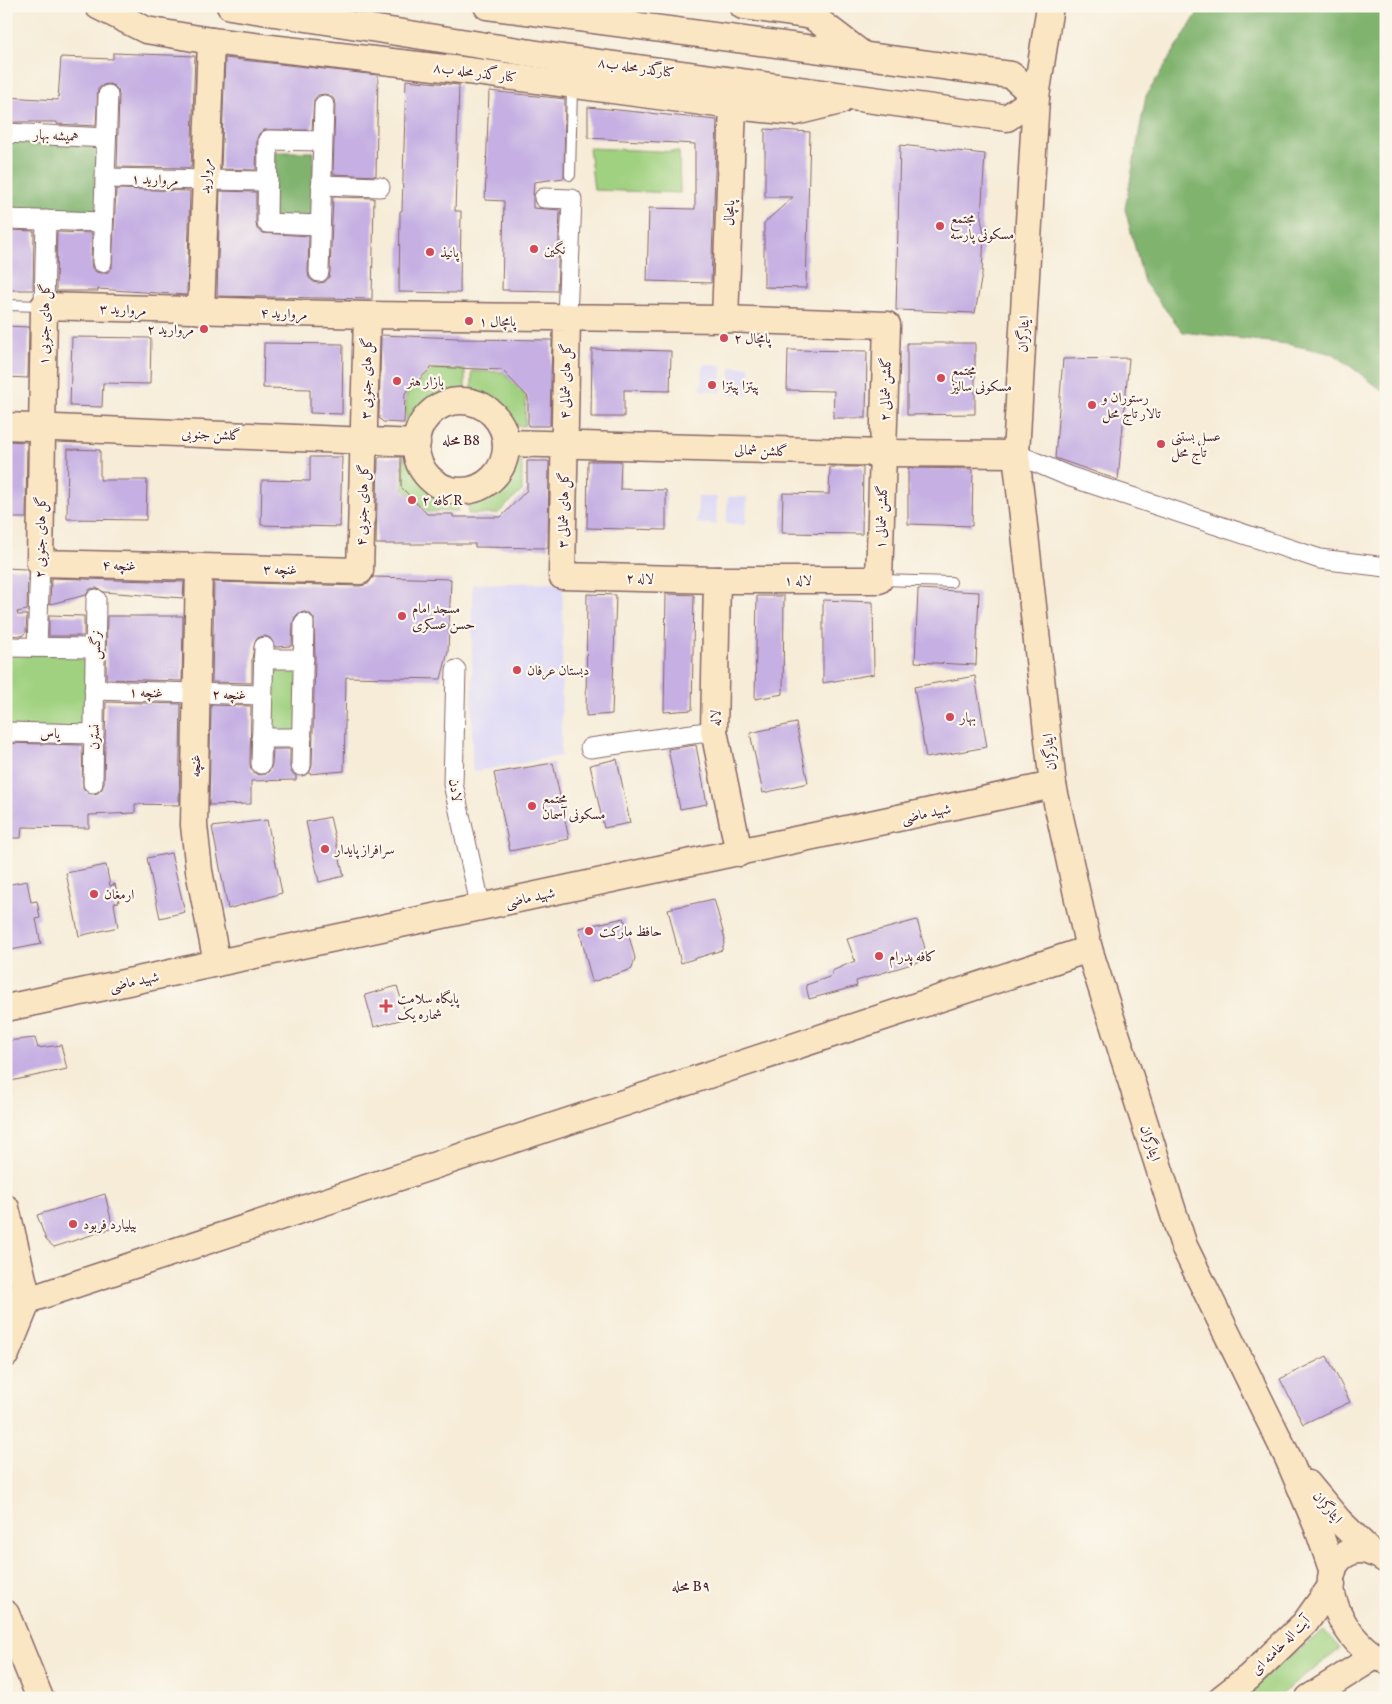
<svg xmlns="http://www.w3.org/2000/svg" width="1392" height="1704" font-family="Vollkorn,Amiri,serif">
	<style>
		.built { fill: #dad6f7 }
		.green { fill: #a0d180; stroke: #757856 }
		.forest { fill: #80b36e; stroke: #65694c }
		.building { fill: #c6b0e3 }
		.lines { fill: none; stroke-linecap: round; stroke-linejoin: round }
		.lane-casing { stroke: #866768; stroke-width: 12 }
		.street-casing { stroke: #866768; stroke-width: 21 }
		.secondary-casing { stroke: #866768; stroke-width: 29 }
		.lane { stroke: #fff; stroke-width: 10 }
		.street { stroke: #fff; stroke-width: 19 }
		.secondary { stroke: #fbe6c4; stroke-width: 26 }
		.poi-dot { fill: #d1495b; stroke: #fbf7ec; stroke-width: 2 }
		.labels { text-anchor: middle; stroke-width: 4.5; stroke-linejoin: round; paint-order: stroke }
		.street-label { font-size: 14px; fill: #4a1f2b; stroke: #fbf7ec }
		.poi-label { font-size: 14px; fill: #4a1f2b; stroke: #fbf7ec; text-anchor: start }
		.neighbourhood-label { font-size: 15px; fill: #4a1f2b; stroke: #fbf7ec }
	</style>
	<rect width="100%" height="100%" fill="#fbf7ec"/>
	<filter id="ink" filterUnits="userSpaceOnUse"><feTurbulence type="fractalNoise" baseFrequency=".02" numOctaves="2"/><feDisplacementMap in="SourceGraphic" scale="10" xChannelSelector="R" yChannelSelector="G"/><feConvolveMatrix kernelMatrix="1 2 1 2 8 2 1 2 1" color-interpolation-filters="sRGB"/></filter>
	<filter id="wash" filterUnits="userSpaceOnUse"><feTurbulence type="fractalNoise" baseFrequency=".0096" numOctaves="4" result="noise"/><feDisplacementMap in="SourceGraphic" scale="20" xChannelSelector="R" yChannelSelector="G"/><feGaussianBlur stdDeviation="1.12" result="paint"/><feColorMatrix in="noise" values="0 0 0 0 0 0 0 0 0 0 0 0 0 0 0 0 0 1.4 0 .05"/><feComposite in="paint" operator="in"/></filter>
	<g filter="url(#wash)">
		<rect width="100%" height="100%" fill="#f6ecd8"/>
		<g class="built">
			<path d="M703,364L722,365L721,392L701,390Z"/>
			<path d="M731,367H750L749,395L729,394Z"/>
			<path d="M698,497H717L716,525L697,523Z"/>
			<path d="M728,497H747L746,525L726,523Z"/>
			<path d="M563,582L561,756L472,772V584Z"/>
		</g>
		<g class="green">
			<path d="M589,148L679,152L680,193L594,190Z"/>
			<path d="M432,369L465,370V393C452,393 436,394 427,405C424,410 421,418 419,424L406,423V395Z"/>
			<path d="M472,371L503,372L526,397L525,426L504,425C502,403 492,397 472,394Z"/>
			<path d="M415,458C422,477 437,488 456,492L458,511L427,512L403,488V459Z"/>
			<path d="M522,460V491L497,514H468L469,493C489,491 499,478 508,462Z"/>
			<path d="M6,654L89,655L87,729L6,727Z"/>
			<path d="M266,664H301L299,735H264Z"/>
			<path d="M1324,1630L1340,1649L1276,1698H1237Z"/>
		</g>
		<g class="forest">
			<path d="M1207,6H1386V393L1334,354L1287,344L1183,332L1144,282L1125,209L1146,96L1199,11Z"/>
			<path d="M6,140L99,144L96,213L6,211Z"/>
			<path d="M274,152H314L311,218L273,217Z"/>
		</g>
		<g id="blocks">
			<g class="building">
				<path d="M113,53L195,56L191,168L117,167L119,95L118,90L114,86L109,84L103,85L98,89L96,126L57,124V122H6V97L58,100L61,57L113,59Z"/>
				<path d="M225,58L378,75L376,176L333,174L335,105L334,99L329,95L325,94L318,95L314,100L312,130H263L259,134L257,139L256,170L221,169Z"/>
				<path d="M406,80L459,85L455,211H461L460,293L399,292L400,211H402Z"/>
				<path d="M489,91L565,99L564,178L534,182L533,197V208L560,210L557,291L502,290L504,201L485,200Z"/>
				<path d="M588,107L717,120L711,283L647,281L649,208L695,209V144L588,138Z"/>
				<path d="M765,129L810,132L806,288L764,287V223L793,197H765Z"/>
				<path d="M900,145L985,154L981,218L984,234L982,274L975,313L896,310Z"/>
				<path d="M116,189L190,191L187,295L98,289V291H56L57,232L92,233L91,262L92,268L96,272L102,273L108,272L112,268Z"/>
				<path d="M220,191L256,192V223L257,229L262,233L309,236L308,272L309,278L314,282L318,283L325,282L329,277L330,272L333,197L374,198L372,299L217,296Z"/>
				<path d="M9,230L34,231L33,290H6V265L8,264Z"/>
				<path d="M6,326L29,327L28,378L6,377Z"/>
				<path d="M381,335L458,338V339L552,340L550,425L548,426H528V397L502,370L432,367L405,393L404,423L383,422L379,418Z"/>
				<path d="M72,337L151,338L150,384L103,383L102,407L70,406Z"/>
				<path d="M264,343L343,344L342,414L310,413V389L263,388Z"/>
				<path d="M907,343H975V414L907,415Z"/>
				<path d="M592,349L671,351L670,391L624,390V417H591Z"/>
				<path d="M788,350L867,351L866,418H833L834,391L787,390Z"/>
				<path d="M1129,358L1118,480L1055,458L1063,359Z"/>
				<path d="M6,441L27,442L26,518H6Z"/>
				<path d="M68,449L100,450V480H147L146,520L67,519Z"/>
				<path d="M310,457H342L340,527L261,525L262,480L310,481Z"/>
				<path d="M380,457H401V487L427,514H453V517H501L527,490V461H548L549,462L548,548L475,547V544H376L378,459Z"/>
				<path d="M588,461H621L620,489L666,490V530L587,528Z"/>
				<path d="M830,467H863L862,534L782,533L783,493L829,494Z"/>
				<path d="M908,468L973,469L972,526L908,524Z"/>
				<path d="M6,568L26,569L28,572L27,610L17,612L18,615H27L26,632L22,636L6,635Z"/>
				<path d="M373,577L451,579L448,652L441,679L346,677L344,771L309,774L312,766L315,659L314,618L310,614L305,612L299,613L295,617L293,623L292,646L275,647L270,638L265,636L259,637L255,641L252,659V683L212,682L214,582L360,586L368,584Z"/>
				<path d="M51,578L184,582L183,598L104,592L96,588L90,589L86,595L50,604Z"/>
				<path d="M918,589L979,592L976,665L915,662Z"/>
				<path d="M587,594L616,595L612,714L586,716Z"/>
				<path d="M666,594L694,595L692,710L664,712Z"/>
				<path d="M757,596H784L783,694L755,699Z"/>
				<path d="M823,600L873,602L874,674L823,683Z"/>
				<path d="M49,615L84,616V636H49Z"/>
				<path d="M107,616H183L182,681L106,679Z"/>
				<path d="M975,676L987,747L926,758L914,687Z"/>
				<path d="M106,702L181,704L179,805L135,804V813L89,815V828L22,827L21,838H6V743L82,745L83,788L88,793L92,794L98,793L102,789L104,783Z"/>
				<path d="M211,705L251,706L250,764L251,770L256,774L260,775L266,774L270,770L272,765L273,749H290V766L291,772L296,776V780L251,781V804L209,805Z"/>
				<path d="M796,723L808,783L763,793L750,733Z"/>
				<path d="M696,745L707,804L680,809L668,749Z"/>
				<path d="M617,759L630,823L604,828L590,765Z"/>
				<path d="M553,763L569,839L510,851L494,773Z"/>
				<path d="M330,817L344,876L319,882L306,822Z"/>
				<path d="M267,820L282,893L228,909L212,827Z"/>
				<path d="M171,853L185,912L160,918L147,858Z"/>
				<path d="M106,865L110,886L115,884L119,902L114,903L118,927L79,936L66,873Z"/>
				<path d="M27,881L31,902L37,901L40,918L36,919L41,944L6,951V885Z"/>
				<path d="M714,899L725,939L722,950L681,963L668,909Z"/>
				<path d="M624,918L635,958L632,969L592,982L579,928Z"/>
				<path d="M917,920L928,959L856,981L857,986L809,999L806,985L832,976V971L855,961L847,939Z"/>
				<path d="M397,986L407,1018L374,1027L365,995Z"/>
				<path d="M35,1038L38,1048L61,1045L67,1069L6,1082V1041Z"/>
				<path d="M105,1194L113,1228L54,1247L46,1240L37,1215Z"/>
				<path d="M1327,1356L1350,1402L1303,1424L1280,1379Z"/>
			</g>
		</g>
	</g>
	<g filter="url(#ink)">
		<use href="#blocks" fill-opacity="0" stroke="#866768" stroke-width="1"/>
		<g class="lines">
			<defs>
				<g id="lane">
					<path d="M570,175L572,86"/>
					<path d="M6,305L43,306"/>
					<path d="M880,580L951,582"/>
				</g>
				<g id="street">
					<path d="M6,133L106,138"/>
					<path d="M105,178L268,181"/>
					<path d="M321,185L380,187"/>
					<path d="M544,198L572,199L567,317"/>
					<path d="M6,219L103,222"/>
					<path d="M320,225L267,223L268,140L322,141"/>
					<path d="M102,262L108,95"/>
					<path d="M319,272L324,105"/>
					<path d="M44,306L46,220"/>
					<path d="M1016,454L1068,476L1320,559L1386,567"/>
					<path d="M6,647L95,648"/>
					<path d="M37,647L40,563"/>
					<path d="M263,659H304"/>
					<path d="M456,670L453,784L481,908"/>
					<path d="M94,690L262,695"/>
					<path d="M6,732L94,734"/>
					<path d="M261,738H302"/>
					<path d="M590,748L714,731"/>
					<path d="M261,764L264,647"/>
					<path d="M301,766L304,623"/>
					<path d="M93,783L96,599"/>
				</g>
				<g id="secondary">
					<path d="M98,6L146,30L211,41L461,70L733,106L795,112L840,101"/>
					<path d="M230,6L563,58L1007,118L1036,97L1011,75L487,6"/>
					<path d="M743,6L812,16L863,55"/>
					<path d="M1050,6L1036,97L1016,454L1053,785L1089,949L1184,1246L1288,1458L1317,1526L1333,1572"/>
					<path d="M201,311L211,41"/>
					<path d="M367,315L360,571L40,563L44,306L367,315L725,319L887,325L879,580H717L562,576L567,317"/>
					<path d="M725,319L733,106"/>
					<circle cx="461" cy="446" r="45"/>
					<path d="M6,426L417,443"/>
					<path d="M506,443L884,453L1016,454"/>
					<path d="M199,567L194,825L199,871L217,963"/>
					<path d="M717,580L714,731L739,853"/>
					<path d="M6,1008L1053,785"/>
					<path d="M6,1208L28,1300"/>
					<path d="M6,1298L28,1300L1089,949"/>
					<path d="M6,1354L28,1300"/>
					<path d="M1308,1484L1339,1521L1372,1553"/>
					<path d="M1386,1560C1377,1554 1364,1548 1353,1551C1303,1566 1348,1653 1386,1660"/>
					<path d="M6,1614L40,1698"/>
					<path d="M1222,1698L1249,1677L1305,1623L1332,1585"/>
					<path d="M1309,1698L1375,1656"/>
				</g>
			</defs>
			<use href="#lane" class="lane-casing"/>
			<use href="#street" class="street-casing"/>
			<use href="#secondary" class="secondary-casing"/>
			<use href="#lane" class="lane"/>
			<use href="#street" class="street"/>
			<use href="#secondary" class="secondary"/>
		</g>
	</g>
	<g class="poi-dot">
		<circle cx="940" cy="226" r="5"/>
		<circle cx="534" cy="249" r="5"/>
		<circle cx="430" cy="252" r="5"/>
		<circle cx="469" cy="321" r="5"/>
		<circle cx="204" cy="329" r="5"/>
		<circle cx="724" cy="338" r="5"/>
		<circle cx="941" cy="378" r="5"/>
		<circle cx="397" cy="381" r="5"/>
		<circle cx="712" cy="385" r="5"/>
		<circle cx="1092" cy="405" r="5"/>
		<circle cx="1161" cy="444" r="5"/>
		<circle cx="412" cy="500" r="5"/>
		<circle cx="402" cy="616" r="5"/>
		<circle cx="517" cy="670" r="5"/>
		<circle cx="950" cy="717" r="5"/>
		<circle cx="532" cy="806" r="5"/>
		<circle cx="325" cy="849" r="5"/>
		<circle cx="94" cy="894" r="5"/>
		<circle cx="589" cy="931" r="5"/>
		<circle cx="879" cy="956" r="5"/>
		<path d="M383.5 998.5h5v5h5v5h-5v5h-5v-5h-5v-5h5z"/>
		<circle cx="73" cy="1224" r="5"/>
	</g>
	<g class="labels">
		<g class="street-label">
			<text transform="translate(636 67) rotate(8)" y="5">کنارگذر محله ب۸</text>
			<text transform="translate(475 72) rotate(7)" y="5">کنار گذر محله ب۸</text>
			<text transform="translate(56 135) rotate(3)" y="5">همیشه بهار</text>
			<text transform="translate(205 176) rotate(-88)" y="5">مروارید</text>
			<text transform="translate(155 179) rotate(2)" y="5">مروارید ۱</text>
			<text transform="translate(729 213) rotate(-88)" y="5">پامچال</text>
			<text transform="translate(123 309) rotate(2)" y="5">مروارید ۳</text>
			<text transform="translate(284 313) rotate(2)" y="5">مروارید ۴</text>
			<text transform="translate(44 324) rotate(-89)" y="5">گل های جنوبی ۱</text>
			<text transform="translate(1023 334) rotate(-87)" y="5">ایثارگران</text>
			<text transform="translate(366 378) rotate(-89)" y="5">گل های جنوبی ۳</text>
			<text transform="translate(565 381) rotate(-89)" y="5">گل های شمالی ۴</text>
			<text transform="translate(885 389) rotate(-89)" y="5">گلشن شمالی ۲</text>
			<text transform="translate(211 434) rotate(2)" y="5">گلشن جنوبی</text>
			<text transform="translate(761 450) rotate(2)" y="5">گلشن شمالی</text>
			<text transform="translate(362 505) rotate(-88)" y="5">گل های جنوبی ۴</text>
			<text transform="translate(563 510) rotate(-89)" y="5">گل های شمالی ۳</text>
			<text transform="translate(881 517) rotate(-88)" y="5">گلشن شمالی ۱</text>
			<text transform="translate(40 537) rotate(-89)" y="5">گل های جنوبی ۲</text>
			<text transform="translate(119 565) rotate(2)" y="5">غنچه ۴</text>
			<text transform="translate(280 569) rotate(1)" y="5">غنچه ۳</text>
			<text transform="translate(640 578) rotate(2)" y="5">لاله ۲</text>
			<text x="798" y="585">لاله ۱</text>
			<text transform="translate(95 645) rotate(-89)" y="5">نرگس</text>
			<text transform="translate(146 692) rotate(2)" y="5">غنچه ۱</text>
			<text transform="translate(229 694) rotate(1)" y="5">غنچه ۲</text>
			<text transform="translate(715 718) rotate(-89)" y="5">لاله</text>
			<text transform="translate(50 733) rotate(1)" y="5">یاس</text>
			<text transform="translate(94 737) rotate(-89)" y="5">نسترن</text>
			<text transform="translate(1049 752) rotate(-96)" y="5">ایثارگران</text>
			<text transform="translate(195 766) rotate(-89)" y="5">غنچه</text>
			<text transform="translate(456 790) rotate(82)" y="5">لادن</text>
			<text transform="translate(926 813) rotate(-12)" y="5">شهید ماضی</text>
			<text transform="translate(530 897) rotate(-12)" y="5">شهید ماضی</text>
			<text transform="translate(134 981) rotate(-12)" y="5">شهید ماضی</text>
			<text transform="translate(1151 1143) rotate(72)" y="5">ایثارگران</text>
			<text transform="translate(1328 1507) rotate(50)" y="5">ایثارگران</text>
			<text transform="translate(1280 1645) rotate(-45)" y="5">آیت اله خامنه ای</text>
		</g>
		<g class="poi-label">
			<text x="950" y="223">مجتمع<tspan x="950" dy="16">مسکونی پارسه</tspan></text>
			<text x="544" y="254">نگین</text>
			<text x="440" y="257">پانیذ</text>
			<text x="479" y="326">پامچال ۱</text>
			<text x="194" y="334" text-anchor="end">مروارید ۲</text>
			<text x="734" y="343">پامچال ۲</text>
			<text x="951" y="375">مجتمع<tspan x="951" dy="16">مسکونی سالیز</tspan></text>
			<text x="407" y="386">بازار هنر</text>
			<text x="722" y="390">پیتزا پیتزا</text>
			<text x="1102" y="402">رستوران و<tspan x="1102" dy="16">تالار تاج محل</tspan></text>
			<text x="1171" y="441">عسل بستنی<tspan x="1171" dy="16">تاج محل</tspan></text>
			<text x="422" y="505">کافه ۲R</text>
			<text x="412" y="613">مسجد امام<tspan x="412" dy="16">حسن عسکری</tspan></text>
			<text x="527" y="675">دبستان عرفان</text>
			<text x="960" y="722">بهار</text>
			<text x="542" y="803">مجتمع<tspan x="542" dy="16">مسکونی آسمان</tspan></text>
			<text x="335" y="854">سرافراز پایدار</text>
			<text x="104" y="899">ارمغان</text>
			<text x="599" y="936">حافظ مارکت</text>
			<text x="889" y="961">کافه پدرام</text>
			<text x="397" y="1003">پایگاه سلامت<tspan x="397" dy="16">شماره یک</tspan></text>
			<text x="83" y="1229">بیلیارد فربود</text>
		</g>
		<g class="neighbourhood-label">
			<text x="461" y="445">محله B8</text>
			<text x="691" y="1591">محله B۹</text>
		</g>
	</g>
	<rect width="1392" height="1704" fill="none" stroke="#fbf7ec" stroke-width="25"/>
</svg>
